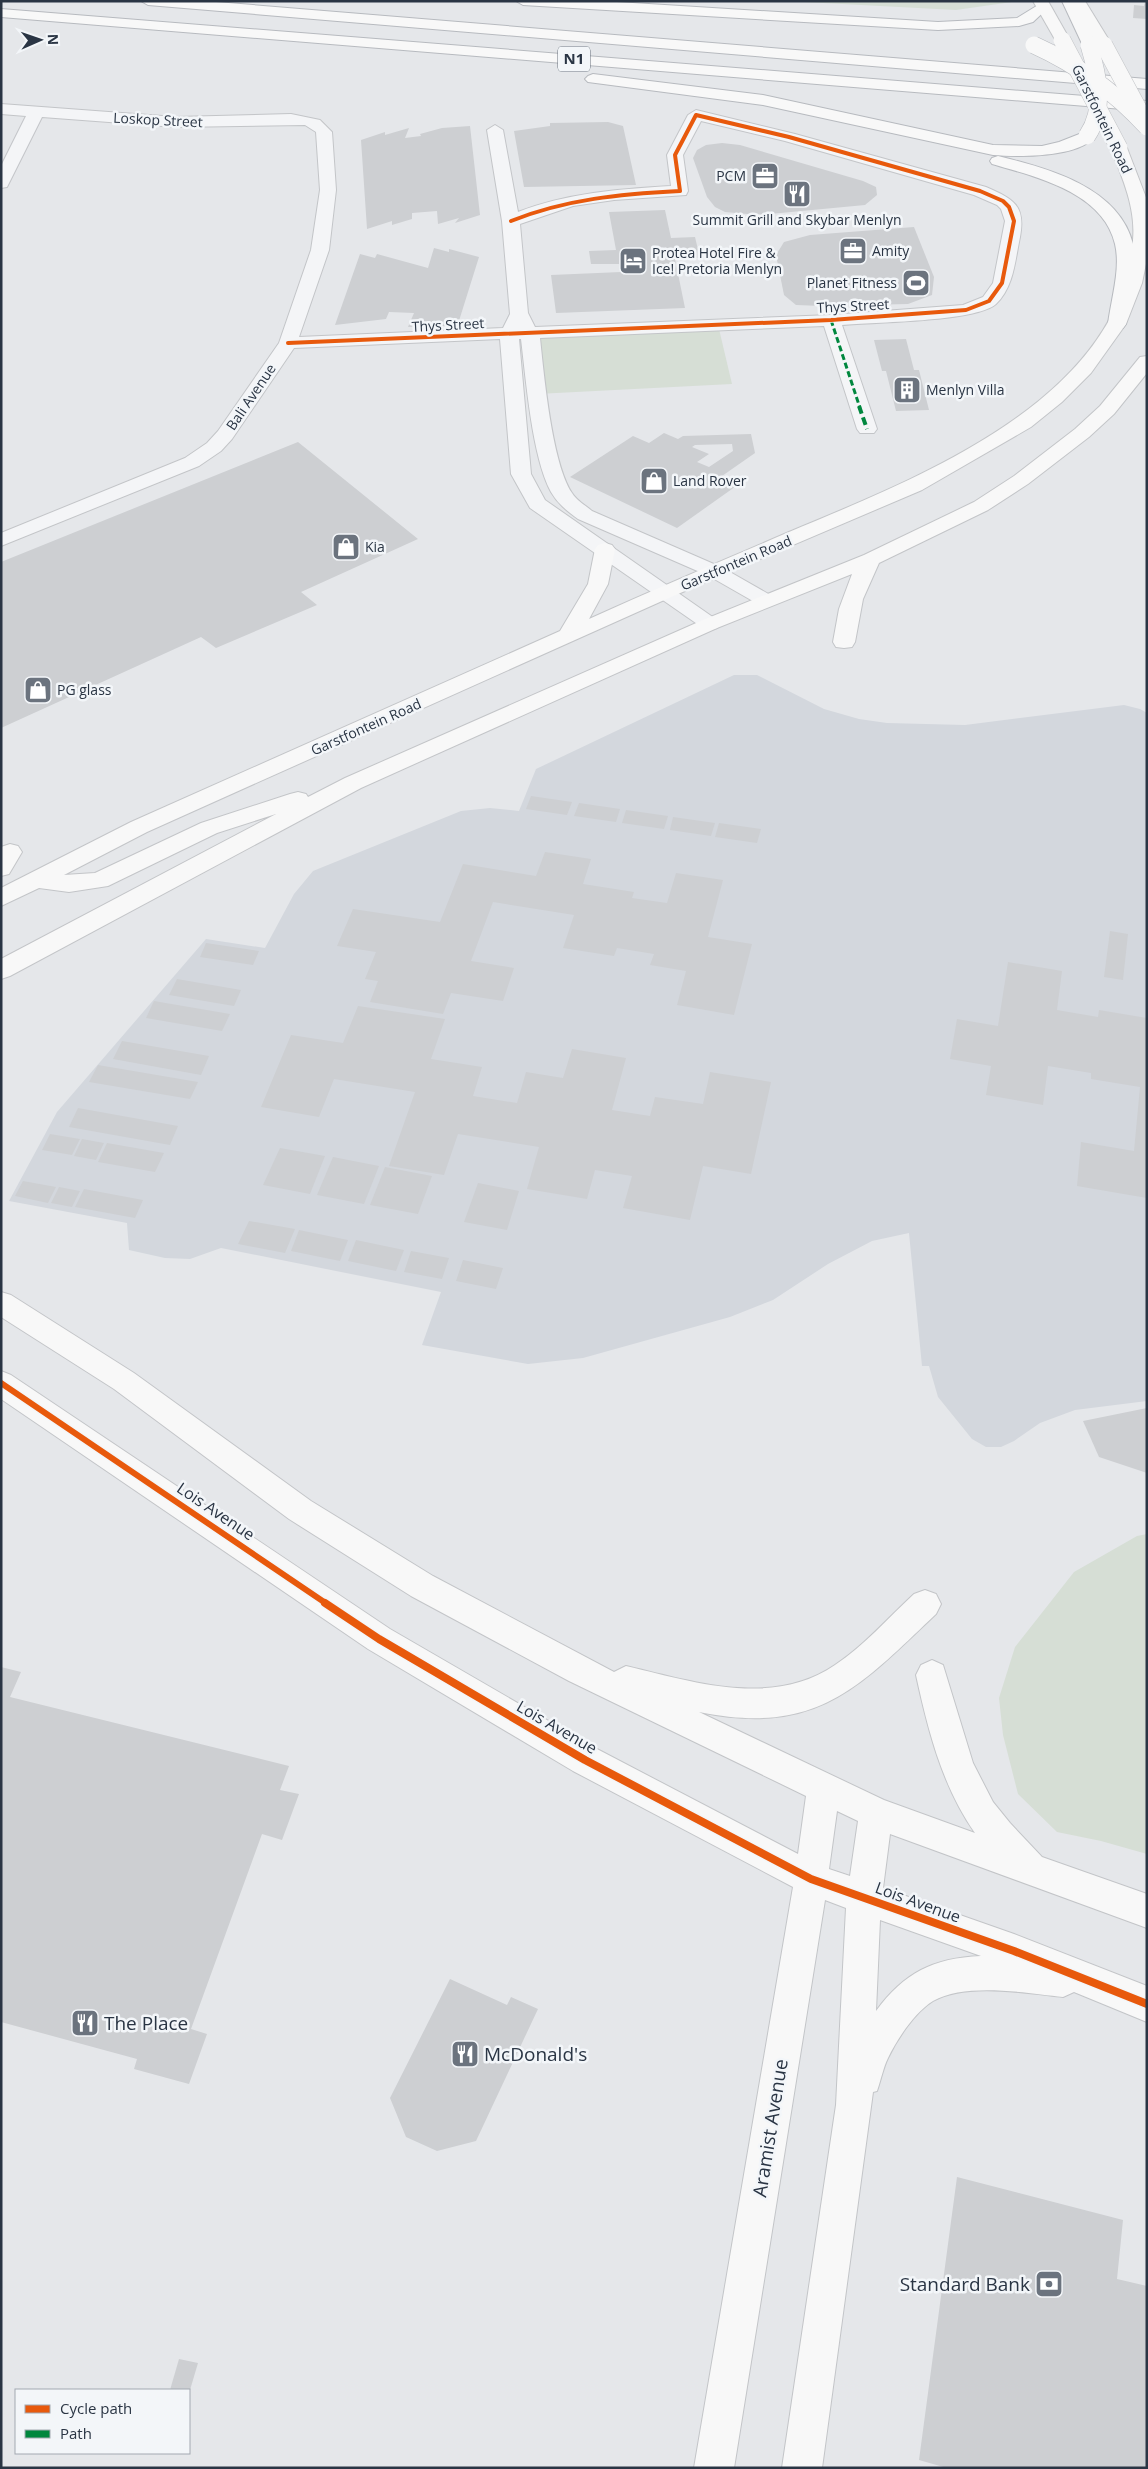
<svg xmlns="http://www.w3.org/2000/svg" width="1148" height="2469" font-family="'Open Sans',sans-serif">
	<style>
		.built { fill: #d3d7dd }
		.green { fill: #d6ded5 }
		.building { fill: #cdcfd2; fill-rule: evenodd }
		.lines { fill: none; stroke-linecap: round; stroke-linejoin: round }
		.street-casing { stroke: #c3c5c8; stroke-width: 2 }
		.secondary-casing { stroke: #c3c5c8; stroke-width: 2 }
		.highway-casing { stroke: #b7babf; stroke-width: 2 }
		.street { fill: #f4f5f7; fill-rule: evenodd }
		.secondary { fill: #f8f8f8; fill-rule: evenodd }
		.highway { fill: #f8f8f8; fill-rule: evenodd }
		.secondary-bridge-casing { stroke: #c3c5c8; stroke-width: 18; stroke-linecap: butt }
		.highway-bridge-casing { stroke: #b7babf; stroke-width: 18; stroke-linecap: butt }
		.secondary-bridge { stroke: #f8f8f8; stroke-width: 17 }
		.highway-bridge { stroke: #f8f8f8; stroke-width: 17 }
		.quiet-far1 { stroke: #00873e; stroke-width: 3; stroke-dasharray: 6 3; stroke-linecap: butt }
		.quiet { stroke: #00873e; stroke-width: 4; stroke-dasharray: 8 4; stroke-linecap: butt }
		.cycleway-far2-casing { stroke: #f3f6f9; stroke-width: 5.5 }
		.cycleway-far1-casing { stroke: #f3f6f9; stroke-width: 9 }
		.cycleway-casing { stroke: #f3f6f9; stroke-width: 11 }
		.cycleway-far2 { stroke: #e8590c; stroke-width: 4 }
		.cycleway-far1 { stroke: #e8590c; stroke-width: 6 }
		.cycleway { stroke: #e8590c; stroke-width: 8 }
		.labels { text-anchor: middle; stroke-width: 5; stroke-linejoin: round; paint-order: stroke }
		.far-street-label { font-size: 14px; fill: #2a3544; stroke: #f3f6f9 }
		.far-poi-label { font-size: 14px; fill: #2a3544; stroke: #f3f6f9; text-anchor: start }
		.shield { fill: #f3f6f9; stroke: #666f7a; stroke-width: 1 }
		.shield-label { font-size: 15px; font-weight: bold; fill: #2a3544 }
		.street-label { font-size: 16px; fill: #2a3544; stroke: #f3f6f9 }
		.near-poi-label { font-size: 19px; fill: #2a3544; stroke: #f3f6f9; text-anchor: start }
		.near-street-label { font-size: 19px; fill: #2a3544; stroke: #f3f6f9 }
	</style>
	<rect width="100%" height="100%" fill="#e5e7ea"/>
	<path class="built" d="M734,675H757L824,709L859,719L887,723L965,725L1124,705L1140,709L1147,713V1401L1075,1410L1040,1423L1014,1441L1001,1447H986L972,1439L938,1397L929,1366H922L909,1233L872,1241L828,1264L773,1300L730,1317L583,1358L528,1364L422,1345L441,1292L221,1248L190,1259L165,1258L129,1250L127,1223L9,1201L57,1112L206,939L265,948L294,894L313,871L461,811L490,808L519,811L536,769Z"/>
	<g class="green">
		<path d="M785,1H1012V2L956,10Z"/>
		<path d="M719,329L732,384L537,394L540,337Z"/>
		<path d="M1147,1534V1854L1101,1841L1057,1832L1018,1794L1003,1735L999,1698L1015,1647L1074,1572L1137,1536Z"/>
	</g>
	<g class="building">
		<path d="M1145,1H1147V19L1133,18L1134,5L1144,6Z"/>
		<path d="M608,122L623,126L636,185L524,187L514,131L550,126V123Z"/>
		<path d="M470,126L480,215L455,223L459,218L438,224L437,211L412,213V219L392,225V221L367,229L361,140L385,132V135L409,128L405,138L421,136L420,134L442,128Z"/>
		<path d="M722,143L740,145L863,181L876,187L877,195L865,205L759,215L725,212L715,207L707,197L693,158L697,150L706,145Z"/>
		<path d="M665,210L671,238L695,237L700,258L675,259L685,308L556,313L551,275L621,272L619,264H591L589,251L616,250L609,212Z"/>
		<path d="M914,227L934,277L932,295L908,304L822,306L796,305L784,295L776,255L784,242L810,235Z"/>
		<path d="M434,248L449,252V249L479,257L458,324L425,329L426,326L408,327L414,313L389,312L386,319L335,325L360,254L375,258L377,254L428,268Z"/>
		<path d="M906,339L914,370H919L929,410L896,411L886,371H882L874,340Z"/>
		<path d="M664,433L678,439L683,436L751,434L755,453L722,476L739,484L677,528L570,477L633,436L649,443ZM732,444L733,451L709,467L697,462L709,454L692,447L695,445Z"/>
		<path d="M298,442L418,539L301,592L317,605L216,648L201,637L1,728V562Z"/>
		<path d="M531,796L572,802L567,815L526,809Z"/>
		<path d="M579,803L620,809L616,822L574,816Z"/>
		<path d="M626,810L668,816L664,829L622,823Z"/>
		<path d="M673,817L715,823L711,836L670,830Z"/>
		<path d="M719,823L761,829L757,843L715,837Z"/>
		<path d="M545,852L591,859L583,884L634,892L632,898L667,903L676,873L723,880L708,937L752,944L734,1015L677,1005L686,971L650,965L654,954L617,948L614,956L563,948L574,915L493,902L471,961L514,968L503,1001L451,993L443,1014L370,1002L378,981L365,979L376,952L337,946L353,909L440,922L463,864L536,876Z"/>
		<path d="M1110,931L1128,934L1123,980L1104,977Z"/>
		<path d="M206,943L259,951L253,965L200,957Z"/>
		<path d="M1008,962L1062,971L1057,1010L1098,1017L1099,1010L1147,1018V1198L1077,1186L1081,1142L1134,1151L1140,1087L1091,1079V1073L1048,1066L1043,1105L986,1095L991,1066L950,1059L957,1019L998,1026Z"/>
		<path d="M177,979L241,990L234,1006L169,995Z"/>
		<path d="M154,1001L230,1014L222,1031L146,1018Z"/>
		<path d="M358,1006L445,1019L431,1059L482,1067L473,1096L517,1103L526,1072L563,1078L572,1049L626,1058L612,1110L650,1116L655,1097L703,1104L710,1072L771,1082L751,1174L703,1166L690,1220L623,1208L632,1176L595,1170L587,1199L527,1189L539,1147L458,1134L444,1175L389,1166L415,1092L334,1079L319,1117L261,1107L291,1035L343,1043Z"/>
		<path d="M122,1041L209,1056L201,1075L113,1059Z"/>
		<path d="M98,1065L198,1082L190,1099L89,1082Z"/>
		<path d="M78,1108L178,1126L170,1145L69,1127Z"/>
		<path d="M50,1134L80,1139L72,1155L42,1150Z"/>
		<path d="M82,1139L104,1143L96,1160L74,1156Z"/>
		<path d="M107,1143L164,1153L155,1172L98,1162Z"/>
		<path d="M280,1148L325,1156L310,1194L263,1185Z"/>
		<path d="M333,1157L379,1166L364,1204L317,1195Z"/>
		<path d="M385,1167L432,1176L418,1214L370,1205Z"/>
		<path d="M23,1181L56,1187L48,1203L15,1196Z"/>
		<path d="M478,1183L519,1191L507,1230L464,1222Z"/>
		<path d="M59,1187L80,1191L72,1207L51,1203Z"/>
		<path d="M84,1189L143,1200L135,1218L75,1207Z"/>
		<path d="M249,1221L295,1229L285,1253L238,1244Z"/>
		<path d="M299,1230L348,1240L340,1261L291,1251Z"/>
		<path d="M356,1240L404,1250L396,1271L348,1261Z"/>
		<path d="M411,1251L449,1258L442,1279L404,1272Z"/>
		<path d="M463,1260L503,1268L496,1289L456,1281Z"/>
		<path d="M1147,1408V1473L1099,1457L1083,1421Z"/>
		<path d="M1,1667L21,1672L10,1697L289,1766L280,1790L299,1794L282,1840L262,1834L191,2029L207,2034L189,2084L134,2069L137,2059L1,2022Z"/>
		<path d="M450,1979L507,2005L511,1997L538,2009L476,2141L437,2151L406,2137L390,2098Z"/>
		<path d="M957,2177L1123,2220L1117,2279L1147,2286V2468H947L919,2460Z"/>
		<path d="M179,2359L198,2363L190,2390H170Z"/>
	</g>
	<g class="lines">
		<defs>
			<path id="street" d="M1,104L176,117L291,114L320,120L332,132L336,190L329,250L299,337L503,328L510,314L502,221L487,130L495,125L503,130L518,212C567,193 619,189 671,186L667,155L688,115L696,110L795,134L986,187C1013,199 1026,205 1020,237C1015,260 1014,287 996,304C976,322 872,322 842,325L877,429L874,433H860L857,429L824,326L540,338C544,375 552,463 572,493C577,501 585,505 592,511L723,568L772,596L775,600L772,604L765,606L758,604L709,576L578,519C567,511 558,504 551,492C532,457 526,380 521,339H519L531,474L545,500L717,620L721,624L717,628L710,630L703,628L530,508L511,474L500,339L294,348L232,439L221,451L199,466L1,546V533L185,458L207,443L218,431L279,343L311,250L320,190L316,132L305,125L176,127L42,117L7,187L1,188V166L26,116L1,114ZM701,121L785,141L974,195L997,205L1001,209L1005,221L993,283L983,297L963,305L831,315L535,327L528,313L520,224L573,206L614,200L686,195L688,191L683,155Z"/>
			<g id="secondary">
				<path d="M1033,1H1048L1070,40L1067,43H1057Z"/>
				<path d="M1070,1H1085L1112,45L1109,48H1099Z"/>
				<path d="M1119,143L1125,145L1127,148L1147,200V259L1142,283L1126,324L1091,373L1062,402L1031,427L922,490L671,597L147,832L64,875L95,873L201,823L290,794L298,792L306,794L308,797L345,778L703,620L864,555L974,502L1014,476L1075,429L1100,406L1140,357L1147,356V373L1114,414L1089,437L1028,484L988,510L879,563L863,599L855,642L852,647L844,648L836,647L833,642L839,609L852,574L717,628L361,788L10,976L1,979V959L276,814L217,833L108,886L69,892L39,888L1,906V888L131,822L560,631L588,584L595,549L598,545L605,543L612,545L615,549L608,584L589,619C655,589 722,561 789,532C915,479 1122,401 1133,240C1136,207 1122,178 1111,148L1113,145Z"/>
				<path d="M10,844L18,846L22,852L9,874L1,876V847Z"/>
				<path d="M1,1292L11,1295L134,1373L311,1501L433,1576L614,1672L626,1666C694,1682 772,1708 835,1665C864,1646 888,1618 914,1594L925,1590L936,1594L941,1604L936,1614C858,1688 817,1736 699,1712L884,1800L975,1833C942,1786 928,1730 916,1675L921,1665L932,1660L943,1665L973,1763L993,1802L1010,1823L1042,1857L1147,1894V1928L890,1834L883,1888L1014,1934L1147,1986V2022L1074,1992L1063,1997C1026,1993 966,1982 933,2001C915,2012 897,2039 888,2058C883,2068 881,2080 877,2091L873,2092L822,2468H782L836,2105L846,1908L825,1900L734,2468H694L793,1887L573,1771L368,1649L1,1399V1371L11,1375L390,1629L597,1749L798,1854L806,1796L569,1681L411,1596L289,1519L114,1389L1,1317ZM837,1811L858,1821L850,1876L829,1869ZM880,1920L981,1956C933,1958 904,1973 876,2011Z"/>
			</g>
			<g id="highway">
				<path d="M141,1H204L1147,79V89L148,5Z"/>
				<path d="M516,1H601L938,22L1017,18L1043,2L1050,6L1033,22L1019,26L938,30L523,5Z"/>
				<path d="M1062,1H1076L1097,45L1094,48H1084Z"/>
				<path d="M1,9L1147,101V111L1,17Z"/>
				<path d="M593,74L763,95L993,145L1042,146L1059,142L1087,131L1095,136C1080,158 1017,157 993,155L763,105L588,82L585,79L588,76Z"/>
				<path d="M998,156C1047,168 1119,187 1133,244C1139,269 1129,299 1126,324L1123,328H1111L1108,324C1111,299 1121,269 1115,244C1103,192 1036,177 992,164L990,161L992,158Z"/>
			</g>
		</defs>
		<use href="#street" class="street-casing"/>
		<use href="#secondary" class="secondary-casing"/>
		<use href="#highway" class="highway-casing"/>
		<use href="#street" class="street"/>
		<use href="#secondary" class="secondary"/>
		<use href="#highway" class="highway"/>
		<defs>
			<g id="secondary-bridge">
				<path d="M1062,40L1119,148"/>
				<path d="M1104,45L1147,125"/>
			</g>
			<g id="highway-bridge">
				<path d="M1034,45C1078,65 1114,91 1147,127"/>
				<path d="M1087,136C1106,108 1098,75 1089,45"/>
			</g>
		</defs>
		<use href="#secondary-bridge" class="secondary-bridge-casing"/>
		<use href="#highway-bridge" class="highway-bridge-casing"/>
		<use href="#secondary-bridge" class="secondary-bridge"/>
		<use href="#highway-bridge" class="highway-bridge"/>
		<path class="quiet-far1" d="M831,320L860,408"/>
		<path class="quiet" d="M859,406L867,429"/>
		<defs>
			<path id="cycleway-far2" d="M288,343L831,320L966,310L989,301L1002,283L1014,221L1009,207L1003,201L980,191L789,137L696,115L675,155L680,191C621,194 566,199 511,221"/>
			<path id="cycleway-far1" d="M1,1383L327,1604"/>
			<path id="cycleway" d="M325,1603L379,1639L585,1760L811,1879L1014,1951L1147,2004"/>
		</defs>
		<use href="#cycleway-far2" class="cycleway-far2-casing"/>
		<use href="#cycleway-far1" class="cycleway-far1-casing"/>
		<use href="#cycleway" class="cycleway-casing"/>
		<use href="#cycleway-far2" class="cycleway-far2"/>
		<use href="#cycleway-far1" class="cycleway-far1"/>
		<use href="#cycleway" class="cycleway"/>
	</g>
	<defs>
		<symbol id="office-square" viewBox="-11 -11 22 22"><rect x="-9" y="-9" width="18" height="18" rx="4" fill="#6b737e" stroke="#f3f6f9"/><path d="M-6-3h4V-5.5h4V-3h4V5H-6ZM-1-4.5V-3h2v-1.5ZM-6 0V1H6V0Z" fill="#fff"/></symbol>
		<symbol id="restaurant-square" viewBox="-11 -11 22 22"><rect x="-9" y="-9" width="18" height="18" rx="4" fill="#6b737e" stroke="#f3f6f9"/><path d="M-5-6h1v4h1v-4h1v4h1v-4h1v5L-1.5 .5V6h-2V.5L-5-1ZM5-6V6H3V1.5H1.5Q1.5-4 5-6Z" fill="#fff"/></symbol>
		<symbol id="hotel-square" viewBox="-11 -11 22 22"><rect x="-9" y="-9" width="18" height="18" rx="4" fill="#6b737e" stroke="#f3f6f9"/><path d="M-6-4.5h1.5V1H6V5H4.5V3h-9V5H-6ZM-4 0a1.8 1.8 0 1 1 3.6 0ZM.5 0V-2.5h3Q6-2.5 6 0Z" fill="#fff"/></symbol>
		<symbol id="stadium-square" viewBox="-11 -11 22 22"><rect x="-9" y="-9" width="18" height="18" rx="4" fill="#6b737e" stroke="#f3f6f9"/><path d="M0-5a6.5 5 0 1 0 0 10a6.5 5 0 1 0 0-10ZM-3.5-1.8h7v3.6h-7Z" fill="#fff"/></symbol>
		<symbol id="building-square" viewBox="-11 -11 22 22"><rect x="-9" y="-9" width="18" height="18" rx="4" fill="#6b737e" stroke="#f3f6f9"/><path d="M-4-6H4V6H1V3H-1V6H-4ZM-2.5-4.3h1.7v1.8h-1.7ZM.8-4.3h1.7v1.8H.8ZM-2.5-1h1.7V.8h-1.7ZM.8-1h1.7V.8H.8Z" fill="#fff"/></symbol>
		<symbol id="shop-square" viewBox="-11 -11 22 22"><rect x="-9" y="-9" width="18" height="18" rx="4" fill="#6b737e" stroke="#f3f6f9"/><path d="M-5-2.5h2.3a2.7 3.5 0 0 1 5.4 0H5L5.5 6h-11ZM-1.5-2.5h3a1.5 2.3 0 0 0-3 0Z" fill="#fff"/></symbol>
		<symbol id="bank-square" viewBox="-11 -11 22 22"><rect x="-9" y="-9" width="18" height="18" rx="4" fill="#6b737e" stroke="#f3f6f9"/><path d="M-6-4H6V4H-6ZM0-2.3a2.3 2.3 0 1 0 0 4.6a2.3 2.3 0 1 0 0-4.6Z" fill="#fff"/></symbol>
	</defs>
	<g fill-rule="evenodd">
		<use href="#office-square" x="749" y="160" width="32" height="32"/>
		<use href="#restaurant-square" x="781" y="178" width="32" height="32"/>
		<use href="#office-square" x="837" y="235" width="32" height="32"/>
		<use href="#hotel-square" x="617" y="245" width="32" height="32"/>
		<use href="#stadium-square" x="900" y="267" width="32" height="32"/>
		<use href="#building-square" x="891" y="374" width="32" height="32"/>
		<use href="#shop-square" x="638" y="465" width="32" height="32"/>
		<use href="#shop-square" x="330" y="531" width="32" height="32"/>
		<use href="#shop-square" x="22" y="674" width="32" height="32"/>
		<use href="#restaurant-square" x="69" y="2007" width="32" height="32"/>
		<use href="#restaurant-square" x="449" y="2038" width="32" height="32"/>
		<use href="#bank-square" x="1033" y="2268" width="32" height="32"/>
	</g>
	<g class="labels">
		<g class="far-street-label">
			<text transform="translate(1102 119) rotate(64)" y="5">Garstfontein Road</text>
			<text transform="translate(158 120) rotate(3)" y="5">Loskop Street</text>
			<text transform="translate(853 306) rotate(-3)" y="5">Thys Street</text>
			<text transform="translate(448 325) rotate(-3)" y="5">Thys Street</text>
			<text transform="translate(251 397) rotate(-56)" y="5">Bali Avenue</text>
			<text transform="translate(736 563) rotate(-23)" y="5">Garstfontein Road</text>
			<text transform="translate(366 727) rotate(-24)" y="5">Garstfontein Road</text>
		</g>
		<g class="far-poi-label">
			<text x="746" y="181" text-anchor="end">PCM</text>
			<text x="797" y="225" text-anchor="middle">Summit Grill and Skybar Menlyn</text>
			<text x="872" y="256">Amity</text>
			<text x="652" y="258">Protea Hotel Fire &amp;<tspan x="652" dy="16">Ice! Pretoria Menlyn</tspan></text>
			<text x="897" y="288" text-anchor="end">Planet Fitness</text>
			<text x="926" y="395">Menlyn Villa</text>
			<text x="673" y="486">Land Rover</text>
			<text x="365" y="552">Kia</text>
			<text x="57" y="695">PG glass</text>
		</g>
		<rect class="shield" x="558" y="46.5" width="32" height="25" rx="4"/>
		<g class="shield-label">
			<text x="574" y="64">N1</text>
		</g>
		<g class="street-label">
			<text transform="translate(216 1511) rotate(34)" y="6">Lois Avenue</text>
			<text transform="translate(557 1727) rotate(30)" y="6">Lois Avenue</text>
			<text transform="translate(918 1902) rotate(20)" y="6">Lois Avenue</text>
		</g>
		<g class="near-poi-label">
			<text x="104" y="2030">The Place</text>
			<text x="484" y="2061">McDonald's</text>
			<text x="1030" y="2291" text-anchor="end">Standard Bank</text>
		</g>
		<g class="near-street-label">
			<text transform="translate(770 2128) rotate(-81)" y="7">Aramist Avenue</text>
		</g>
	</g>
	<rect width="1148" height="2469" fill="none" stroke="#2a3544" stroke-width="5"/>
	<rect x="15" y="2389" width="175" height="65" fill="#f3f6f9" stroke="#a3a9b1"/>
	<rect x="25" y="2405" width="25" height="8" fill="#e8590c" stroke="#a3a9b1"/>
	<text x="60" y="2414" font-size="15" fill="#2a3544">Cycle path</text>
	<rect x="25" y="2430" width="25" height="8" fill="#00873e" stroke="#a3a9b1"/>
	<text x="60" y="2439" font-size="15" fill="#2a3544">Path</text>
	<g transform="translate(40 40) rotate(88)" stroke="#f3f6f9" stroke-width="4" paint-order="stroke">
	<path d="M0-4L9 19L0 12L-9 19Z" fill="#2a3544"/>
	<text y="-8" font-size="14" font-weight="bold" text-anchor="middle" fill="#2a3544">N</text>
	</g>
</svg>
